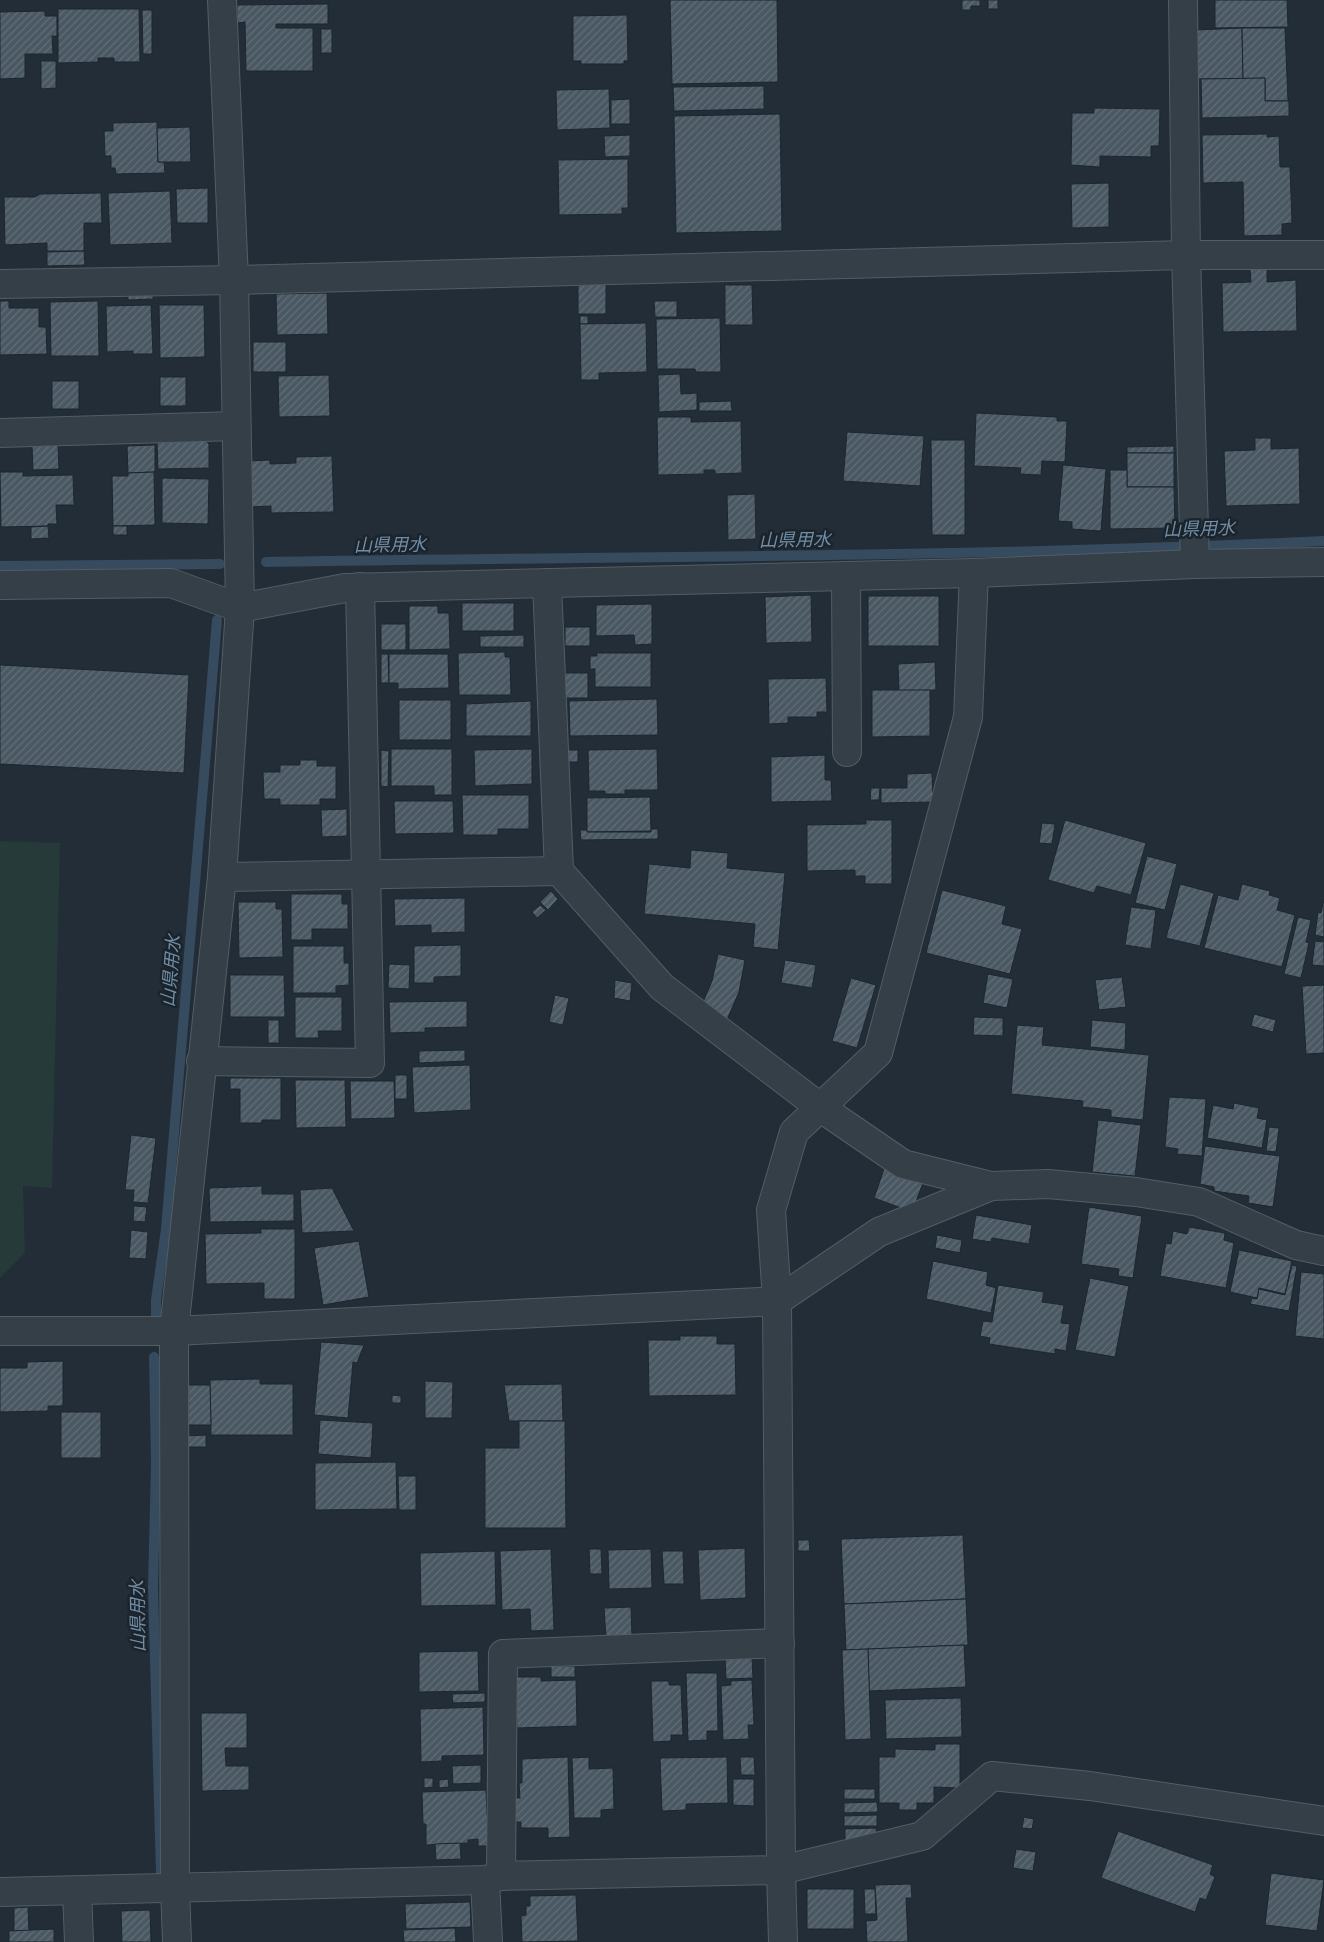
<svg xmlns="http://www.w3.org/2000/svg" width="1324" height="1942" font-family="'Open Sans','Noto Sans JP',sans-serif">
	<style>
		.grass { fill: #253a39 }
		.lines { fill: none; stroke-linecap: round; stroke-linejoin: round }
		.stream { stroke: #364b5d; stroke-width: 10 }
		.building { fill: url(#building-hatch); stroke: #1c262e }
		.minor-casing { stroke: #535d65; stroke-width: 30 }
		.minor { stroke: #353f47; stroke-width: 28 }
		.labels { text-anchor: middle; stroke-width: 5; stroke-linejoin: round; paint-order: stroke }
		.water-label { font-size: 18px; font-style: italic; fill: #718ea6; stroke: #1b242c }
	</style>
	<defs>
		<pattern id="building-hatch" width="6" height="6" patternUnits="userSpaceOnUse" patternTransform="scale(1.25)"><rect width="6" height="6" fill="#4a5863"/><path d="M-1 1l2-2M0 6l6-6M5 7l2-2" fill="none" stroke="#626e78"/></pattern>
	</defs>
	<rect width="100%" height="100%" fill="#222d37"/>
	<path class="grass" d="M0,841L60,843L52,1188L23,1186L25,1253L0,1278Z"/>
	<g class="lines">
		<g class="stream">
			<path d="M266,562C618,556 971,558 1324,541"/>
			<path d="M0,566L220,564"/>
			<path d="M156,1324V1300L166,1229L217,620"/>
			<path d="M154,1357L156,1463L153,1588L161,1874"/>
		</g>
	</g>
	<g class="building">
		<path d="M670,0H777L778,82L672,84Z"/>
		<path d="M962,0H980V6H971V10H962Z"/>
		<rect x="988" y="0" width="10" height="9"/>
		<path d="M1215,0H1287L1288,27L1215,28Z"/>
		<path d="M328,4V24H276V28H313V71H246L245,22L237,23V5Z"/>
		<path d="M58,9H139L140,62H114V58H98V62L58,63Z"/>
		<path d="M142,10H152V54H143Z"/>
		<path d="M45,11V16H57V36H52L53,54H25V78L0,79V12Z"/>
		<path d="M627,15L628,61H624V64H581V61H573V16Z"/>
		<path d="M1242,28L1243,79H1197L1196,30Z"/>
		<path d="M1242,28H1285L1288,101H1265V78L1243,79Z"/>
		<rect x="321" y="29" width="11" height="24"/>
		<path d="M41,61H56V88L41,89Z"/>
		<path d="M1265,78V101H1289V116L1202,118L1201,79Z"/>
		<path d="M764,86V109L674,111L673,87Z"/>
		<path d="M609,89L610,128L557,130L556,90Z"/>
		<path d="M630,99V124H611V100Z"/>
		<path d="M1094,108L1160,109L1159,146H1151V157L1100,156V167L1071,165L1072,113H1094Z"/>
		<path d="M780,114L782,231L676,233L674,116Z"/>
		<path d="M157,122L158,162H164L165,173L116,174L115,168H111V156H105L104,131H113V123Z"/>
		<path d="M190,127L191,162H158L157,128Z"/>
		<path d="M1267,134V137L1279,136L1280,167H1290L1292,223L1282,224V235L1244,236L1243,182L1203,183L1202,135Z"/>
		<path d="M630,135V156L605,157L604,136Z"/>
		<path d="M628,159V208H622V214L559,215L558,160Z"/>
		<path d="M1109,183V227L1072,228L1071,184Z"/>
		<path d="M208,188V223H177L176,189Z"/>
		<path d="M170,191L172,243L110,245L108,193Z"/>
		<path d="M101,193L102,223H84V251H47V243L5,245L4,197H35L40,194Z"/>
		<path d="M84,251L85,265L47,266V252Z"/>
		<path d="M1250,269H1267V282L1296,280L1297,331L1223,332L1222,283L1251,282Z"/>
		<path d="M606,284V314H578V285Z"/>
		<path d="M725,285H752L753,325H725Z"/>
		<path d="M128,288H153V299L128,300Z"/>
		<path d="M327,293L328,334L277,335L276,294Z"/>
		<path d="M0,301H9V308H39V327H46L47,354L0,355Z"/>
		<path d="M98,301L99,356H51L50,302Z"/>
		<path d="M654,301H677V317H655Z"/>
		<path d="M151,305L153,354H133V351L107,352L106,306Z"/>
		<path d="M159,305H204L205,357L160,358Z"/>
		<rect x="580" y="316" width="8" height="8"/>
		<path d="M720,318L721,372H696L695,369H657L656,319Z"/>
		<path d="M646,323L647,372L599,373V380H581L580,324Z"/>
		<rect x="253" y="342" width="33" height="30"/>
		<path d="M680,374L681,394L697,393V410L659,412L658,375Z"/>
		<path d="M329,375L330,416L279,417L278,376Z"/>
		<rect x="160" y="377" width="26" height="29"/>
		<rect x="52" y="381" width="27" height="28"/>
		<path d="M731,401L732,411H699V402Z"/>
		<path d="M976,413L1057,417V421H1067L1065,462L1042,461L1041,475L1020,474L1021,468L974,466Z"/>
		<path d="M657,417H691V422L741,421L742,473L715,474V470H704V474L658,475Z"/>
		<path d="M847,432L924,436L920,486L843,481Z"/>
		<path d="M1255,438H1271V449L1299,448L1300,504L1226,506L1224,451L1255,450Z"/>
		<path d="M931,440H965V535H932Z"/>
		<path d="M206,441L209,444V468L158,469L157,442Z"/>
		<path d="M58,445L59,469L33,470L32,446Z"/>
		<path d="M155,445V472L128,473L127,446Z"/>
		<path d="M1174,446V453H1127V447Z"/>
		<rect x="1127" y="453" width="47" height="34"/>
		<path d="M332,456L334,512L271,513V506L249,507L247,461L270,460V464L296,463V457Z"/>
		<path d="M1063,465L1106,469L1101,531L1072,529V522L1058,521Z"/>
		<path d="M1110,470H1127V487H1174L1175,528L1110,529Z"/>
		<path d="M0,472H23V476L73,475L74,505H56L57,524H48V526L1,527Z"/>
		<path d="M154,472L155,525L113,526L112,476H128V473Z"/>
		<path d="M162,478L209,479L208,524L162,523Z"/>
		<path d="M755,494L756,539L728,540L727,495Z"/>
		<path d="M48,526L49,538L31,539V527Z"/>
		<rect x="113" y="526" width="14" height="9"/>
		<path d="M811,595L812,642L766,643L765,597Z"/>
		<rect x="868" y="596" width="71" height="50"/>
		<rect x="462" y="603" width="52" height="28"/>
		<path d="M652,604V644L635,645L634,635L596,636V605Z"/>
		<path d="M409,606H438V613H449L450,649L409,650Z"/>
		<rect x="381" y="624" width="25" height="26"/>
		<rect x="565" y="627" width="25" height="19"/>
		<path d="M524,635V647H480V636Z"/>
		<path d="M505,652V657H510L511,695H459L458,653Z"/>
		<path d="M597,653H651V687H595V669H590V656H597Z"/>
		<path d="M381,654H388L389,683H381Z"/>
		<path d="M389,654H448L449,688L398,689V683H389Z"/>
		<path d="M935,662L936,690L899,691L898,664Z"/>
		<path d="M0,665L189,675L184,773L0,764Z"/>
		<rect x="565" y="673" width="23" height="25"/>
		<path d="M826,678L827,712H817V717H788V723L769,724L768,679Z"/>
		<path d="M872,690H930V736L872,737Z"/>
		<path d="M657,699L658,735L570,736L569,701Z"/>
		<rect x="399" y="700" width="52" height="40"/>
		<path d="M531,701V736H466V704Z"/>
		<path d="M391,749H452V795H434V786H391Z"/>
		<path d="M532,749V784L475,786L474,750Z"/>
		<path d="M657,749L658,790H625V794H605V791H589L588,750Z"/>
		<path d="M381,750L389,751L388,787L381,786Z"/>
		<rect x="567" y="750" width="11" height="12"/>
		<path d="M825,755V780H831L832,801L771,802V757Z"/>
		<path d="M300,760H317V766H336V799H320V805H280V799H264L263,772H280V765H300Z"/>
		<path d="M932,773L933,802L881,803V788H907V774Z"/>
		<path d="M871,788H880L879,800H870Z"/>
		<path d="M462,795H529V829H498V835H463Z"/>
		<path d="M650,797L651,831L587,832V798Z"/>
		<path d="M394,801H453L454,833L395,834Z"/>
		<path d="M347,809V836L322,837L321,810Z"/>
		<path d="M866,820H892V884H865V876H855V870L807,871V825L866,824Z"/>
		<path d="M1065,820L1146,843L1131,895L1097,886L1094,893L1048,880Z"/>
		<path d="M1042,823L1055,824L1052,844L1039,843Z"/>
		<path d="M651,829H658V839L581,840L580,830H587V832H651Z"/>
		<path d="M691,850L728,853L727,868L785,873L778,950L753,947L755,924L644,914L649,864L690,868Z"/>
		<path d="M1147,856L1177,864L1165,910L1135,903Z"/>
		<path d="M1180,884L1214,893L1200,946L1166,938Z"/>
		<path d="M1242,884L1270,891L1269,895L1280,898L1277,910L1295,915L1282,967L1204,948L1218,895L1238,900Z"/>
		<path d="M942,890L1006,906L1002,924L1022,929L1010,974L926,953Z"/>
		<path d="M551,891L558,899L548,910L540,902Z"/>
		<path d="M291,894H342V904H348V929H312V940H291Z"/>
		<path d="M465,898V932L431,933V925L395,926L394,899Z"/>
		<path d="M238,902H276V909H282L283,957L239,958Z"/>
		<path d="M1323,902H1324V937L1315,935L1318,912L1321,913Z"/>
		<path d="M540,905L546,910L537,918L532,912Z"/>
		<path d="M1131,907L1156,910L1151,949L1125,945Z"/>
		<path d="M1298,917L1311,920L1306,942L1309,943L1301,978L1284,974Z"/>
		<path d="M1315,941L1324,942V966L1312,965Z"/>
		<path d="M461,945V976L434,977V983H414V946Z"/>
		<path d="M293,946H344V963H349V985L336,986V993H293Z"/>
		<path d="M718,954L745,960L739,992L723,1029L700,1009L712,981Z"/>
		<path d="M785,960L816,965L812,988L781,983Z"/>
		<path d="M389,964L410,965L409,989L388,988Z"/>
		<path d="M988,974L1013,979L1007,1008L983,1003Z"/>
		<path d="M230,975H284L285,1017H230Z"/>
		<path d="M1122,977L1126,1007L1099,1010L1095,980Z"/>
		<path d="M851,978L876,985L857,1048L832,1041Z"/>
		<path d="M615,980L632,983L630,1001L614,998Z"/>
		<path d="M1324,985V1053L1306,1054L1302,986Z"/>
		<path d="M555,995L569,998L563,1025L549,1022Z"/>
		<path d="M295,997H342V1031H318L319,1038H295Z"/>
		<path d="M467,1001V1027L425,1028V1032L390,1033L389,1002Z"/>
		<path d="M1254,1014L1276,1020L1273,1032L1251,1026Z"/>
		<path d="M974,1017L1003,1018V1036L973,1035Z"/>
		<rect x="268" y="1020" width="11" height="23"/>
		<path d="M1092,1020L1126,1023L1125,1050L1090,1047Z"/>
		<path d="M1017,1025L1044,1027L1042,1045L1149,1055L1143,1120L1111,1117V1110L1082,1107L1083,1101L1011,1094Z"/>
		<path d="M465,1050V1061L419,1063V1051Z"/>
		<path d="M470,1065L471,1110L414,1113L412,1067Z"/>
		<rect x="395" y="1075" width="12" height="24"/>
		<path d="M230,1078H281V1120H262V1123H240V1089H230Z"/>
		<path d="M295,1080H345L346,1127L296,1128Z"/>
		<path d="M350,1081H394L395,1118L351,1119Z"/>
		<path d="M1169,1097L1206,1099L1202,1156L1177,1154L1178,1149L1165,1147Z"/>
		<path d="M1234,1103L1259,1108L1257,1118L1267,1120L1262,1148L1207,1138L1213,1105L1233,1109Z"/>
		<path d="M1098,1120L1141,1125L1135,1176L1092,1172Z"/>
		<path d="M1269,1127L1279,1128L1276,1152L1266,1151Z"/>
		<path d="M131,1135L156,1138L148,1203L133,1202L134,1190H125Z"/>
		<path d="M1205,1146L1280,1156L1273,1207L1248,1203L1249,1196L1214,1191V1187L1200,1184Z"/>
		<path d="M884,1169L923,1183L912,1212L874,1198Z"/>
		<path d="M262,1186V1194H294V1221L210,1222L209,1188Z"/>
		<path d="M332,1188L354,1231L302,1233L300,1190Z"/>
		<path d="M134,1206L147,1207L145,1222L133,1221Z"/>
		<path d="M1089,1207L1142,1216L1133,1278L1118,1276L1119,1269L1081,1264Z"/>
		<path d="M976,1215L1032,1225L1029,1244L992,1238L991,1242L972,1239Z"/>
		<path d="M1189,1227L1225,1233L1224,1240L1234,1243L1226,1288L1160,1276L1166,1243L1171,1244L1173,1231L1187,1234Z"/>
		<path d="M261,1229H295V1299H264V1283L206,1284L205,1234L261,1233Z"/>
		<path d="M131,1230L148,1232L146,1259L129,1258Z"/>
		<path d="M937,1235L962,1240L960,1253L935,1248Z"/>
		<path d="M359,1241L369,1297L323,1305L314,1248Z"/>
		<path d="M1239,1250L1292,1261L1285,1294L1259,1288L1257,1298L1230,1292Z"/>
		<path d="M933,1261L988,1272L986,1285L996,1288L991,1313L926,1299Z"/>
		<path d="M1292,1265L1297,1266L1289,1311L1250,1304L1252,1298L1257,1299L1259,1289L1285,1295Z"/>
		<path d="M1301,1272L1324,1274V1339L1295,1336Z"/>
		<path d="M1090,1278L1129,1286L1115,1357L1075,1350Z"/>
		<path d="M998,1285L1044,1292L1042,1302L1064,1305L1061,1323L1070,1324L1066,1351L1055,1349V1354L989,1344L990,1338L980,1336L983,1321L992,1322Z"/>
		<path d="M680,1336H717V1344H735L736,1395L649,1396L648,1340H680Z"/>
		<path d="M321,1342L364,1345L357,1363L353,1362L348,1418L314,1415Z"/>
		<path d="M63,1361V1406H48V1411L0,1412V1368H27V1362Z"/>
		<path d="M260,1379V1384H293V1435H211L210,1380Z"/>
		<path d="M425,1381L453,1382L452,1418H425Z"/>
		<path d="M562,1384L563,1421H509L504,1385Z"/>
		<path d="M185,1385H210L211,1425H185Z"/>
		<path d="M392,1395L401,1396V1403H392Z"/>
		<rect x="61" y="1412" width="40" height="46"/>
		<path d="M320,1420L373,1423L371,1458L318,1454Z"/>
		<path d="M519,1421H565L566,1528H485V1448H519Z"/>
		<path d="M206,1435V1447H186V1436Z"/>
		<path d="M396,1462L397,1509L315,1510V1463Z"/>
		<path d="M398,1476H416V1510H399Z"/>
		<path d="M963,1535L966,1599L844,1604L841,1539Z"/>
		<path d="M798,1540H809L810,1551H798Z"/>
		<path d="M745,1548L746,1598L700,1600L698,1550Z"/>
		<path d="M551,1549L554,1630L531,1631L530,1609L502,1610L500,1551Z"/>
		<path d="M589,1549H601L602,1574H590Z"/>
		<path d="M651,1549L652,1588L609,1589L608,1550Z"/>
		<path d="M495,1551L496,1605L421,1606L420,1553Z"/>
		<path d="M662,1551H683L684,1584H664Z"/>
		<path d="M966,1599L968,1645L846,1650L844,1604Z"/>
		<path d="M631,1607L632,1637L606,1638L604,1608Z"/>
		<path d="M964,1645L966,1687L869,1691L868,1649Z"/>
		<path d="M868,1649L871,1739L845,1740L842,1650Z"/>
		<path d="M478,1651L479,1691L419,1692V1652Z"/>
		<path d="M752,1657L753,1678L726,1679L725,1658Z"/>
		<rect x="551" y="1666" width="24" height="11"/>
		<path d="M686,1673H717L718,1731H707V1740L688,1741Z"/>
		<path d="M515,1677H541V1681L576,1680L577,1726L517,1728Z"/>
		<path d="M752,1680L754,1725H748L749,1739L723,1740L721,1686L731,1685V1681Z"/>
		<path d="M651,1681H669V1685H681L683,1735H671V1741L653,1742Z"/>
		<path d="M485,1693V1702L453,1703L452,1694Z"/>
		<path d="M961,1698L962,1737L886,1739L885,1700Z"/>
		<path d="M483,1707L484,1755L442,1756V1761L421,1762L420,1709Z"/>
		<path d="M201,1713H247V1748H225L226,1766H249V1790L202,1791Z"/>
		<path d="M935,1744H960V1788L934,1787V1803H917V1810H899V1803H879V1757H895V1749L935,1750Z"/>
		<path d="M568,1757L570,1837L548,1838V1828H521V1822H515V1798H520L519,1783H522V1759Z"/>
		<path d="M589,1757V1769L613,1768L614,1809L601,1810V1818H574L572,1758Z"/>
		<path d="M727,1757L728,1803L686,1804V1810L662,1811L660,1758Z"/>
		<path d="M740,1757H754L755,1775H741Z"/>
		<path d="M481,1765V1783L453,1784L452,1766Z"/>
		<path d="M424,1778H433V1787L424,1788Z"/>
		<path d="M448,1779L449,1787L439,1788V1780Z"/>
		<path d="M733,1779H754V1806L733,1805Z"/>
		<rect x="844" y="1789" width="31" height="10"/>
		<path d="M486,1790L487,1815H494L495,1846H478V1839L468,1840V1843L426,1845V1824H423L422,1792Z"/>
		<path d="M877,1802L878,1812L844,1813V1803Z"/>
		<path d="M877,1815V1826H844V1816Z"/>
		<path d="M1024,1817L1034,1819L1032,1829L1022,1828Z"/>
		<path d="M876,1828L877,1839L845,1840V1829Z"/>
		<path d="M1118,1831L1213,1865L1210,1874L1215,1877L1206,1900L1200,1898L1195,1912L1101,1878Z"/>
		<path d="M460,1843L461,1859L436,1860L435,1844Z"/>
		<path d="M1016,1849L1036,1852L1033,1871L1013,1868Z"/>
		<path d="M1271,1873L1324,1880L1317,1931L1265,1925Z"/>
		<path d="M911,1884L912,1898H906L908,1942H867L866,1921L877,1920L875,1885Z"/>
		<rect x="807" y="1889" width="47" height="40"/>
		<path d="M864,1889H875L876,1914H865Z"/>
		<path d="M576,1895L578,1941L522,1942L521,1916L526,1915V1906H530V1896Z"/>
		<path d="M470,1902L471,1927L406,1929L405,1904Z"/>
		<path d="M28,1907L29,1931H14V1908Z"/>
		<path d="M150,1910L151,1942H122L121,1911Z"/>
		<path d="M455,1928L456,1942H404L403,1930Z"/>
		<path d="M54,1929V1942H9V1931Z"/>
	</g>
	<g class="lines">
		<defs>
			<g id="minor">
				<path d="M1183,0L1186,255L1195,564"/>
				<path d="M0,284L234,280L1186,255H1324"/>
				<path d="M0,433L236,426"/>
				<path d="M846,576L847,752"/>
				<path d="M547,583L559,871"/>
				<path d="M0,585L171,583L240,608L345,588L974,573L1195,564L1324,562"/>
				<path d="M222,877L559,871L662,987L821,1108L903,1164L991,1186"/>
				<path d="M201,1061L370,1063L360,587"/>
				<path d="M0,1331H174L777,1301L879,1232L991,1186L1048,1184L1136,1192L1199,1202L1296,1245L1324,1251"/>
				<path d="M501,1876L503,1654L780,1643"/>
				<path d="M485,1880L488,1942"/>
				<path d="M77,1891L79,1942"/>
				<path d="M0,1892L485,1880L501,1876L781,1870L922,1836L992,1776L1090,1786L1324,1821"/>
				<path d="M177,1942L175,1888L174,1331L222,877L240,608L234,280L222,0"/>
				<path d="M783,1942L781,1870L777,1301L771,1210L794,1132L878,1053L968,717L974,573"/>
			</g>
		</defs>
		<use href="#minor" class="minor-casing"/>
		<use href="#minor" class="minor"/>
	</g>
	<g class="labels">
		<g class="water-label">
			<text transform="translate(1199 529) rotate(-2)" y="6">山県用水</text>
			<text transform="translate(795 540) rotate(-1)" y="6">山県用水</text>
			<text transform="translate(390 545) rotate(-1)" y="6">山県用水</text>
			<text transform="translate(171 971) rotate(-85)" y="6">山県用水</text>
			<text transform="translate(138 1616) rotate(-91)" y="6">山県用水</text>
		</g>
	</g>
</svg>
